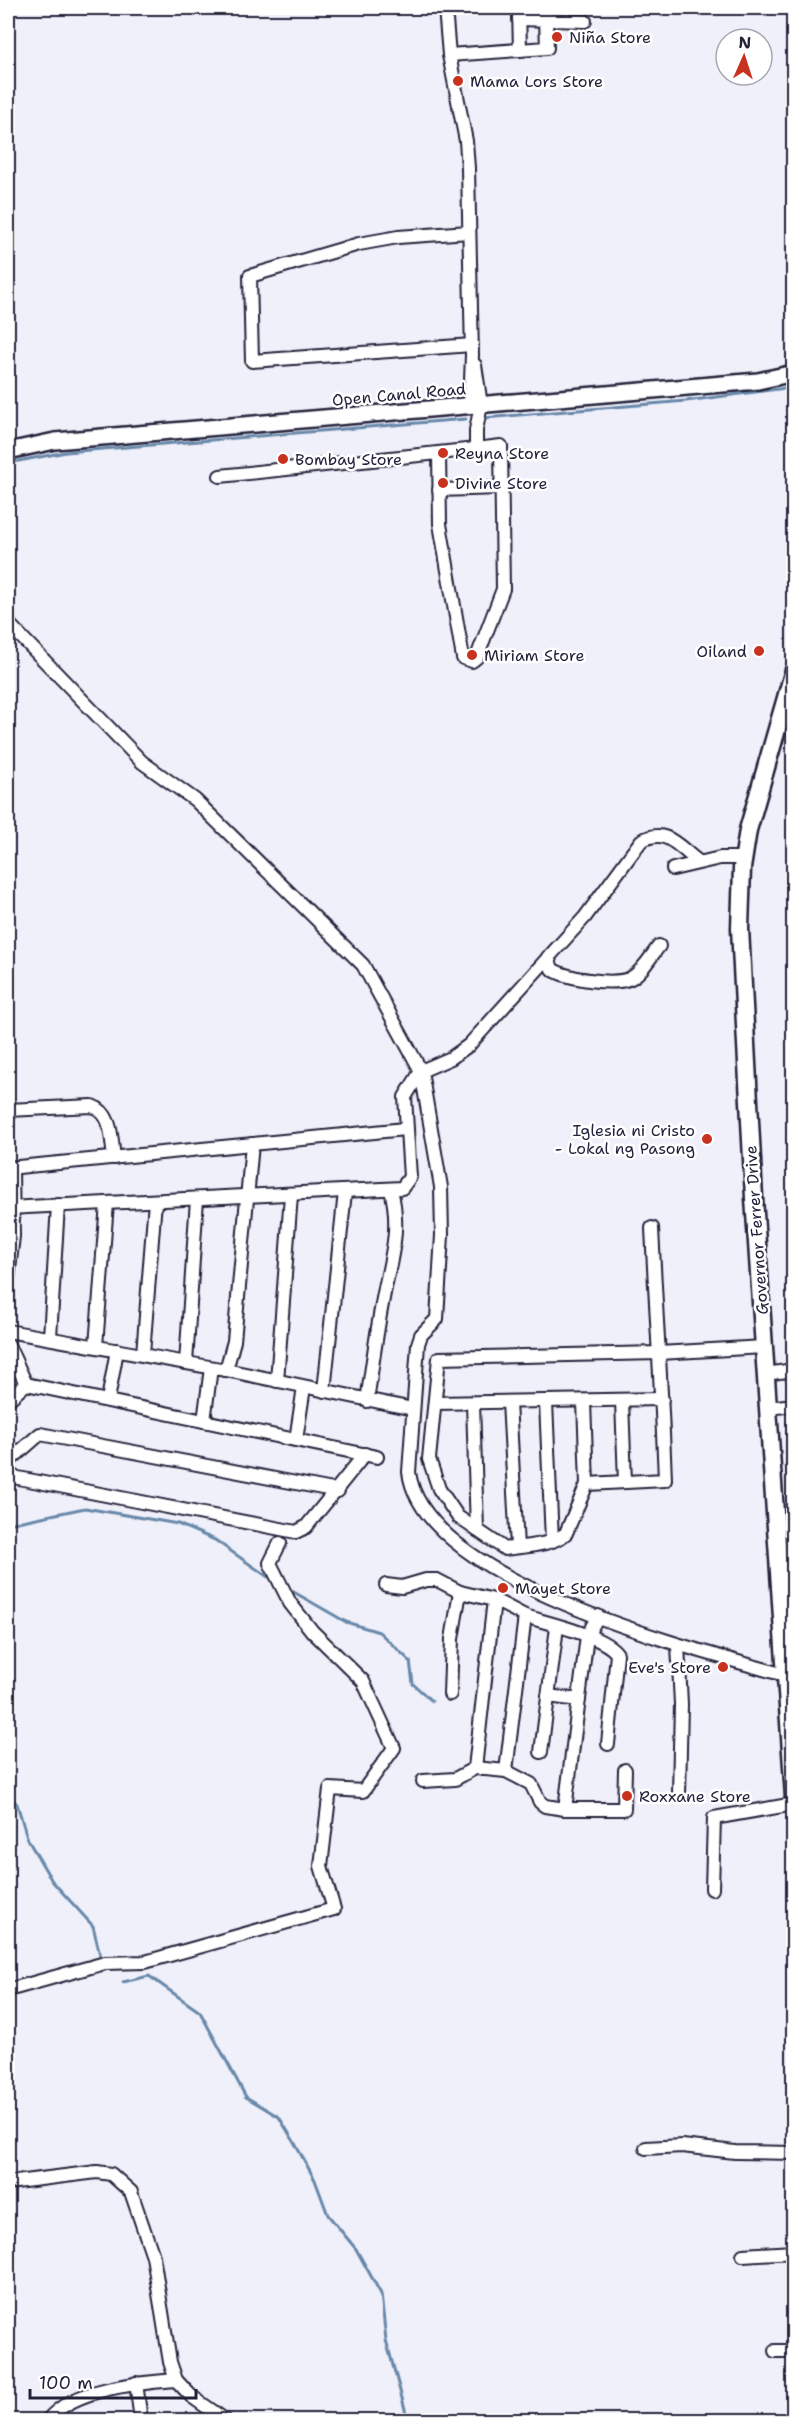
<svg xmlns="http://www.w3.org/2000/svg" width="801" height="2428" font-family="'Shantell Sans',sans-serif">
	<style>
		.lines { fill: none; stroke-linecap: round; stroke-linejoin: round }
		.stream { stroke: #6788aa; stroke-width: 3 }
		.minor-casing { stroke: #22223b; stroke-width: 16 }
		.tertiary-casing { stroke: #22223b; stroke-width: 20 }
		.secondary-casing { stroke: #22223b; stroke-width: 21 }
		.minor { stroke: #fff; stroke-width: 12 }
		.tertiary { stroke: #fff; stroke-width: 15 }
		.secondary { stroke: #fff; stroke-width: 16 }
		.poi-dot { fill: #c8321e; stroke: #fff; stroke-width: 2 }
		.labels { text-anchor: middle; stroke-width: 5; stroke-linejoin: round; paint-order: stroke }
		.poi-label { font-size: 16px; fill: #22223b; stroke: #fff; text-anchor: start }
		.street-label { font-size: 16px; fill: #22223b; stroke: #fff }
	</style>
	<rect width="100%" height="100%" fill="#f0f0fa"/>
	<filter id="ink" filterUnits="userSpaceOnUse"><feTurbulence type="fractalNoise" baseFrequency=".0167" numOctaves="2"/><feDisplacementMap in="SourceGraphic" scale="12" xChannelSelector="R" yChannelSelector="G"/><feConvolveMatrix kernelMatrix="1 2 1 2 8 2 1 2 1" color-interpolation-filters="sRGB"/></filter>
	<g filter="url(#ink)">
		<g class="lines">
			<g class="stream">
				<path d="M484,418L686,401L794,387"/>
				<path d="M8,463L66,452L466,419"/>
				<path d="M8,1524L85,1508L178,1524L215,1540L268,1577"/>
				<path d="M292,1591L346,1622L379,1632L410,1661L413,1684L432,1701"/>
				<path d="M8,1795L17,1804L28,1840L52,1881L93,1926L100,1955"/>
				<path d="M123,1982L149,1976L200,2012L246,2097L279,2117L293,2140L315,2180L328,2215L356,2249L381,2294L386,2340L408,2420"/>
			</g>
			<defs>
				<g id="minor">
					<path d="M445,8L449,55L466,141L468,168L472,355L470,406"/>
					<path d="M519,8L520,50"/>
					<path d="M519,19L585,21"/>
					<path d="M449,55L547,48L546,19"/>
					<path d="M469,232L398,237L359,244L250,276L252,361L472,345"/>
					<path d="M475,365L481,405L476,430V449"/>
					<path d="M220,476L476,449L501,446L503,589L477,657L472,661L463,658L440,524L439,453"/>
					<path d="M439,490L500,488"/>
					<path d="M8,623L142,762L195,800L363,965L421,1071L441,1187L442,1235L437,1319L421,1335L418,1344L409,1472C423,1582 693,1649 785,1675"/>
					<path d="M673,869L720,858H743"/>
					<path d="M548,957L552,969C567,979 615,986 631,978C643,971 651,956 659,946"/>
					<path d="M8,1110L92,1106C113,1113 111,1139 114,1158"/>
					<path d="M8,1168L405,1129"/>
					<path d="M8,1208L402,1188L410,1177L405,1097L421,1071L451,1058L469,1045L585,917L641,841C667,826 679,848 699,862"/>
					<path d="M652,1228C656,1312 662,1396 665,1480L587,1484L566,1533C552,1546 524,1546 505,1549L458,1517L439,1489L429,1459L439,1358L659,1353L764,1347"/>
					<path d="M8,1279L13,1236L12,1168"/>
					<path d="M8,1331L226,1370L413,1409"/>
					<path d="M50,1337L58,1205"/>
					<path d="M8,1345L26,1384"/>
					<path d="M96,1346L107,1203"/>
					<path d="M143,1354L155,1201"/>
					<path d="M186,1363L197,1199"/>
					<path d="M226,1370L234,1341L252,1144"/>
					<path d="M765,1374L794,1370"/>
					<path d="M277,1381L291,1195"/>
					<path d="M324,1391L345,1192"/>
					<path d="M8,1400L26,1384L377,1457"/>
					<path d="M108,1400L117,1350"/>
					<path d="M367,1401C372,1368 376,1336 382,1304C389,1262 402,1232 391,1190"/>
					<path d="M622,1401L625,1482"/>
					<path d="M509,1402L517,1547"/>
					<path d="M546,1402L552,1541"/>
					<path d="M584,1402L587,1484"/>
					<path d="M436,1403L662,1399"/>
					<path d="M473,1403L477,1530"/>
					<path d="M768,1408L794,1405"/>
					<path d="M204,1421L211,1368"/>
					<path d="M296,1440L304,1387"/>
					<path d="M8,1462L40,1434L338,1491"/>
					<path d="M8,1476L296,1532L306,1527L365,1454"/>
					<path d="M386,1585L402,1587L426,1580H437L460,1592L494,1600L475,1768"/>
					<path d="M494,1600L525,1616"/>
					<path d="M678,1645L681,1704L679,1794"/>
					<path d="M450,1694L452,1639L460,1592"/>
					<path d="M548,1696L579,1700"/>
					<path d="M541,1752L557,1627"/>
					<path d="M506,1771L525,1616C547,1623 606,1636 617,1654L608,1744"/>
					<path d="M423,1781L455,1779L475,1768L506,1771L531,1784L540,1802L545,1806L565,1809L587,1636L598,1616"/>
					<path d="M565,1809H624L625,1770"/>
					<path d="M712,1889L714,1818L794,1804"/>
					<path d="M8,1990L105,1963L145,1962L334,1909L321,1866L330,1789L363,1791L394,1748L363,1681L312,1631L290,1603L270,1563L280,1543"/>
					<path d="M646,2148L682,2146L735,2152L794,2153"/>
					<path d="M8,2183L97,2172L111,2174L131,2192L153,2256L170,2362L176,2380L191,2396L225,2420"/>
					<path d="M743,2255L794,2252"/>
					<path d="M775,2351H794"/>
					<path d="M136,2383L141,2420"/>
					<path d="M48,2420C73,2388 138,2383 176,2380"/>
				</g>
				<path id="tertiary" d="M8,451L55,441L758,381L794,373"/>
				<path id="secondary" d="M794,670L748,830L742,868L740,928L754,1198L794,1797"/>
			</defs>
			<use href="#minor" class="minor-casing"/>
			<use href="#tertiary" class="tertiary-casing"/>
			<use href="#secondary" class="secondary-casing"/>
			<use href="#minor" class="minor"/>
			<use href="#tertiary" class="tertiary"/>
			<use href="#secondary" class="secondary"/>
		</g>
	</g>
	<g class="poi-dot">
		<circle cx="557" cy="37" r="6"/>
		<circle cx="458" cy="81" r="6"/>
		<circle cx="443" cy="453" r="6"/>
		<circle cx="283" cy="459" r="6"/>
		<circle cx="443" cy="483" r="6"/>
		<circle cx="759" cy="651" r="6"/>
		<circle cx="472" cy="655" r="6"/>
		<circle cx="707" cy="1139" r="6"/>
		<circle cx="503" cy="1588" r="6"/>
		<circle cx="723" cy="1667" r="6"/>
		<circle cx="627" cy="1796" r="6"/>
	</g>
	<g class="labels">
		<g class="poi-label">
			<text x="569" y="43">Niña Store</text>
			<text x="470" y="87">Mama Lors Store</text>
			<text x="455" y="459">Reyna Store</text>
			<text x="295" y="465">Bombay Store</text>
			<text x="455" y="489">Divine Store</text>
			<text x="747" y="657" text-anchor="end">Oiland</text>
			<text x="484" y="661">Miriam Store</text>
			<text x="695" y="1136" text-anchor="end">Iglesia ni Cristo<tspan x="695" dy="18">- Lokal ng Pasong</tspan></text>
			<text x="515" y="1594">Mayet Store</text>
			<text x="711" y="1673" text-anchor="end">Eve's Store</text>
			<text x="639" y="1802">Roxxane Store</text>
		</g>
		<g class="street-label">
			<text transform="translate(399 394) rotate(-5)" y="6">Open Canal Road</text>
			<text transform="translate(756 1230) rotate(-94)" y="6">Governor Ferrer Drive</text>
		</g>
	</g>
	<rect width="801" height="2428" fill="none" stroke="#fff" stroke-width="30"/>
	<rect x="15" y="15" width="771" height="2398" fill="none" stroke="#22223b" stroke-width="2" filter="url(#ink)"/>
	<g transform="translate(744 57) rotate(3)"><circle r="28" fill="#ffffff" stroke="#a7a7b1" stroke-width="1.5"/>
	<path d="M0-4.5L10 22L0 15L-10 22Z" fill="#c8321e"/>
	<text y="-9" font-size="16" font-weight="bold" text-anchor="middle" fill="#22223b">N</text>
	</g>
	<path d="M30 2389v9h166v-9" fill="none" stroke="#22223b" stroke-width="3"/>
	<text x="39" y="2389" font-size="18" fill="#22223b" stroke="#ffffff" stroke-width="4.5" paint-order="stroke">100 m</text>
</svg>
